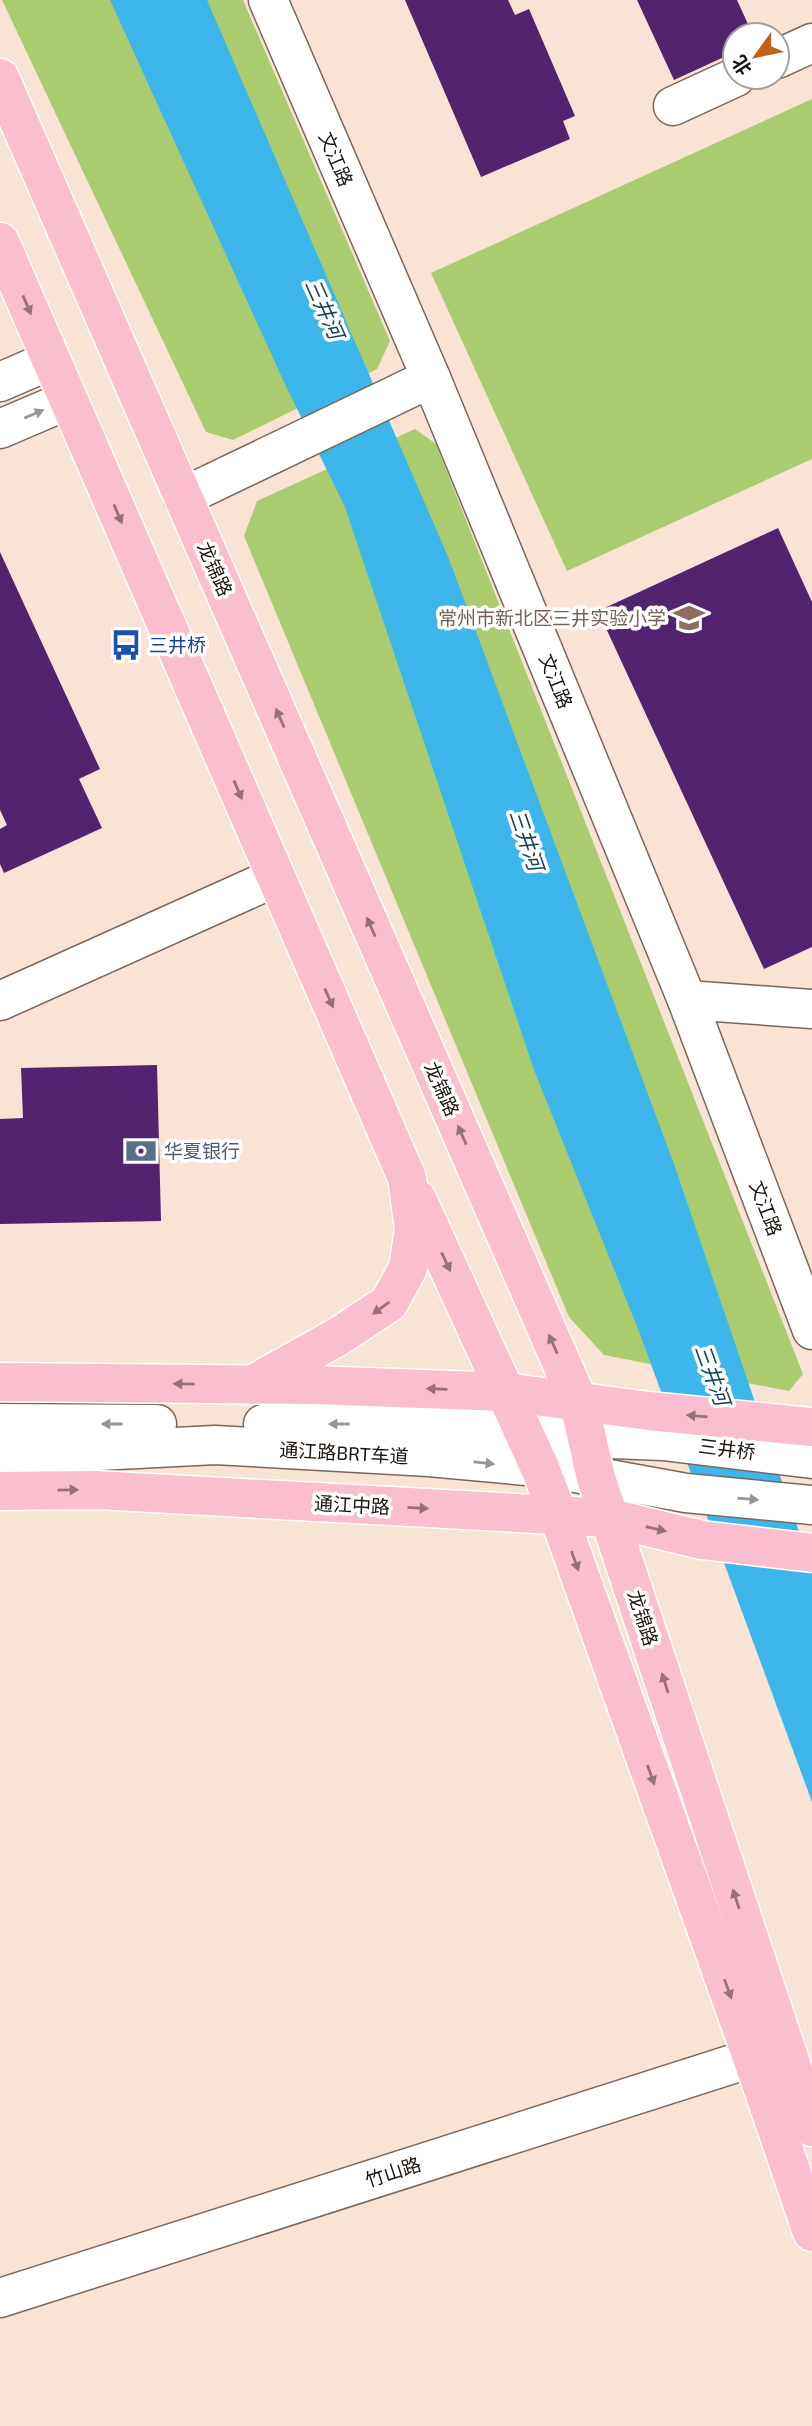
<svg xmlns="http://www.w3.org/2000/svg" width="812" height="2426" font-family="'Exo 2','Noto Sans SC',sans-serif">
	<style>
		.green { fill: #aacc6f }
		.water { fill: #3db7eb }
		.building { fill: #52236f }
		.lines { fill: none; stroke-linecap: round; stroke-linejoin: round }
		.minor-casing { stroke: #7a675b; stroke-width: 41 }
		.major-casing { stroke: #fff; stroke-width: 41 }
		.minor { stroke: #fff; stroke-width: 38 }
		.major { stroke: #fbbece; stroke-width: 38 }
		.oneway { fill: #967178 }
		.oneway2 { fill: #989593 }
		.labels { text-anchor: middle; stroke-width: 7; stroke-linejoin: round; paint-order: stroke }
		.street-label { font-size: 19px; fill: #1a130e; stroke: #fff }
		.education-label { font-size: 19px; fill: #785e54; stroke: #fff; text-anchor: end }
		.transit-label { font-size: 19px; fill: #164399; stroke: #fff; text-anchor: start }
		.service-label { font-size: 19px; fill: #4e5e75; stroke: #fff; text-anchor: start }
		.water-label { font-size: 21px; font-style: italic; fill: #124459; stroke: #fff }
	</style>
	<rect width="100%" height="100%" fill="#f8e3d5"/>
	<g class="green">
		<path d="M2,0H243L390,341L377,369L233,440L206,432Z"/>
		<path d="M812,99V459L567,571L431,273Z"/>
		<path d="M415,429L436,444L803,1374L789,1391L604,1355L569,1317L244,536L257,501Z"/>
	</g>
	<path class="water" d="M110,0H207L449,559L674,1164L812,1570V1802L638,1329L534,1070L345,507L283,380Z"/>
	<g class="building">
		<path d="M405,0H508L515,15L529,9L575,116L563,121L570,139L481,177Z"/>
		<path d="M637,0H737L753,35H735V52L674,80Z"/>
		<path d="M778,528L812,602V947L764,969L598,611Z"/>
		<path d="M0,552L100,769L79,779L102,828L4,873L0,864V829L7,825L0,810Z"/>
		<path d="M157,1065L161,1221L0,1224V1119L23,1118L21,1068Z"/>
	</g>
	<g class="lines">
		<defs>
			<g id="minor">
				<path d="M268,0L431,378L687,1000L812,1330"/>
				<path d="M777,59L812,43"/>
				<path d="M673,106L736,77"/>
				<path d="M0,382L51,360"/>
				<path d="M0,429L68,400"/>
				<path d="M183,497L431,378"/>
				<path d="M687,1000L812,1009"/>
				<path d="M0,1001L276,877"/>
				<path d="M0,1423L157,1424"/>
				<path d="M263,1424H408L522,1430L587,1438L663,1441L812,1459"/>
				<path d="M0,1456L215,1445L429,1457L548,1468L686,1493L812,1505"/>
				<path d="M0,2298L783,2048"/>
			</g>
			<g id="major">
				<path d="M0,78L579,1403L596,1478L812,2127"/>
				<path d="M0,242L407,1178L414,1229L408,1268L389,1303L339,1336L252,1385"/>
				<path d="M417,1199L540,1468L559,1517L752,2057L812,2232"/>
				<path d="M0,1382L314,1385L505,1392L649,1411L812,1427"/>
				<path d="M0,1491L96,1490L610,1518L702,1540L812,1553"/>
			</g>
		</defs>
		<use href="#minor" class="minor-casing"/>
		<use href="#major" class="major-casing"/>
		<use href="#minor" class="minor"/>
		<use href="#major" class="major"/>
	</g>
	<defs><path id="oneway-solid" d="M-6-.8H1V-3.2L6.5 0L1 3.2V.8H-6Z" transform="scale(1.75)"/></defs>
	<g class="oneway">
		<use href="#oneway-solid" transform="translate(27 305) rotate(67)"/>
		<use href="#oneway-solid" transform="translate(118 514) rotate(67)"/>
		<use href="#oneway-solid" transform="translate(280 718) rotate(-114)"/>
		<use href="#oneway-solid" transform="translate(238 790) rotate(67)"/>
		<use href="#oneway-solid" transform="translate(371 927) rotate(-114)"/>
		<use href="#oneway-solid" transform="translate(329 998) rotate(66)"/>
		<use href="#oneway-solid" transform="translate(462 1135) rotate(-114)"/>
		<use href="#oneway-solid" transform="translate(446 1262) rotate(65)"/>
		<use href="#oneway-solid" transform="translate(381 1308) rotate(144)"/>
		<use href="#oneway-solid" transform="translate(553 1344) rotate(-114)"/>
		<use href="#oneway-solid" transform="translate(184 1384) rotate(-179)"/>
		<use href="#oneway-solid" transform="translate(437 1389) rotate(-178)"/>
		<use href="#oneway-solid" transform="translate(697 1416) rotate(-175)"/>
		<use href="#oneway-solid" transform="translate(68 1490) rotate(-1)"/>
		<use href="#oneway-solid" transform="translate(418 1508) rotate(3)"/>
		<use href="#oneway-solid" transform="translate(656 1529) rotate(13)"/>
		<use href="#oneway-solid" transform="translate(575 1561) rotate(70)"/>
		<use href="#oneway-solid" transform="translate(665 1683) rotate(-108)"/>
		<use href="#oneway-solid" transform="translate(651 1775) rotate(70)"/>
		<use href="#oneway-solid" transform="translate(736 1899) rotate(-108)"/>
		<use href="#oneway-solid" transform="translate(728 1989) rotate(70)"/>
	</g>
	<g class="oneway2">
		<use href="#oneway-solid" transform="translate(34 414) rotate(-23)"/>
		<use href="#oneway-solid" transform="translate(112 1424) rotate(-180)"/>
		<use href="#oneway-solid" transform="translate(339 1424) rotate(-180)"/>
		<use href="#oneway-solid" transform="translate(484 1463) rotate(6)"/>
		<use href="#oneway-solid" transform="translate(748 1499) rotate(5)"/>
	</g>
	<defs>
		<symbol id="school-bare" viewBox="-9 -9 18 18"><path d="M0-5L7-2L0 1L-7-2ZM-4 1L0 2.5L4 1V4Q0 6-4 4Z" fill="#8d6e63" stroke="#fff" stroke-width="2.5" paint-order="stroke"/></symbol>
		<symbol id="bus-bare" viewBox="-9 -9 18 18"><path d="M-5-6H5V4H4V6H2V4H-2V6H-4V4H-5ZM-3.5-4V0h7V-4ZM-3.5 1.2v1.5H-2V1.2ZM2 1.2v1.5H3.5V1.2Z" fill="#1a4fb4" stroke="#fff" stroke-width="2.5" paint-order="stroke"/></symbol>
		<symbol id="bank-bare" viewBox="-9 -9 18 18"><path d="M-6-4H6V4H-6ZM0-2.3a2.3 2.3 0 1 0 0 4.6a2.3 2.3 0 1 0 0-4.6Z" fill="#5c6f8a" stroke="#fff" stroke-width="2.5" paint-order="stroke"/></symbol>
	</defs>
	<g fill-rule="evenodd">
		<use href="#school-bare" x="667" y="596" width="44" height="44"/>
		<use href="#bus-bare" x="104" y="623" width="44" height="44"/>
		<use href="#bank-bare" x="119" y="1129" width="44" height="44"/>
	</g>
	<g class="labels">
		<g class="street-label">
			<text transform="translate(336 159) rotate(67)" y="7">文江路</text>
			<text transform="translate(215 569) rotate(66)" y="7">龙锦路</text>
			<text transform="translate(556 681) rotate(68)" y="7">文江路</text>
			<text transform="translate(442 1089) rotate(66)" y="7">龙锦路</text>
			<text transform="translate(766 1208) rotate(69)" y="7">文江路</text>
			<text transform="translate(727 1449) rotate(7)" y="7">三井桥</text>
			<text transform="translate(344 1453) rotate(3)" y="7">通江路BRT车道</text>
			<text transform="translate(352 1505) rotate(3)" y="7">通江中路</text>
			<text transform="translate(643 1618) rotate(72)" y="7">龙锦路</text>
			<text transform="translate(393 2172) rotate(-18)" y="7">竹山路</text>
		</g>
		<g class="education-label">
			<text x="666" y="625">常州市新北区三井实验小学</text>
		</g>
		<g class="transit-label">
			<text x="149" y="652">三井桥</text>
		</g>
		<g class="service-label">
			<text x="164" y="1158">华夏银行</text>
		</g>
		<g class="water-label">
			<text transform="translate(324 309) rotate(66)" y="7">三井河</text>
			<text transform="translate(526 840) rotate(71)" y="7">三井河</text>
			<text transform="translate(712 1375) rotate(70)" y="7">三井河</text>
		</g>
	</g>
	<g transform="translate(756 56) rotate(237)"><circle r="33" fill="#ffffff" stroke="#a3a19f" stroke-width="2"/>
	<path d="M0-5L12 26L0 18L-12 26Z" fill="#c1621c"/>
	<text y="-10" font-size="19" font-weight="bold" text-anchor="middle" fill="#1a130e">北</text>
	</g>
</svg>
